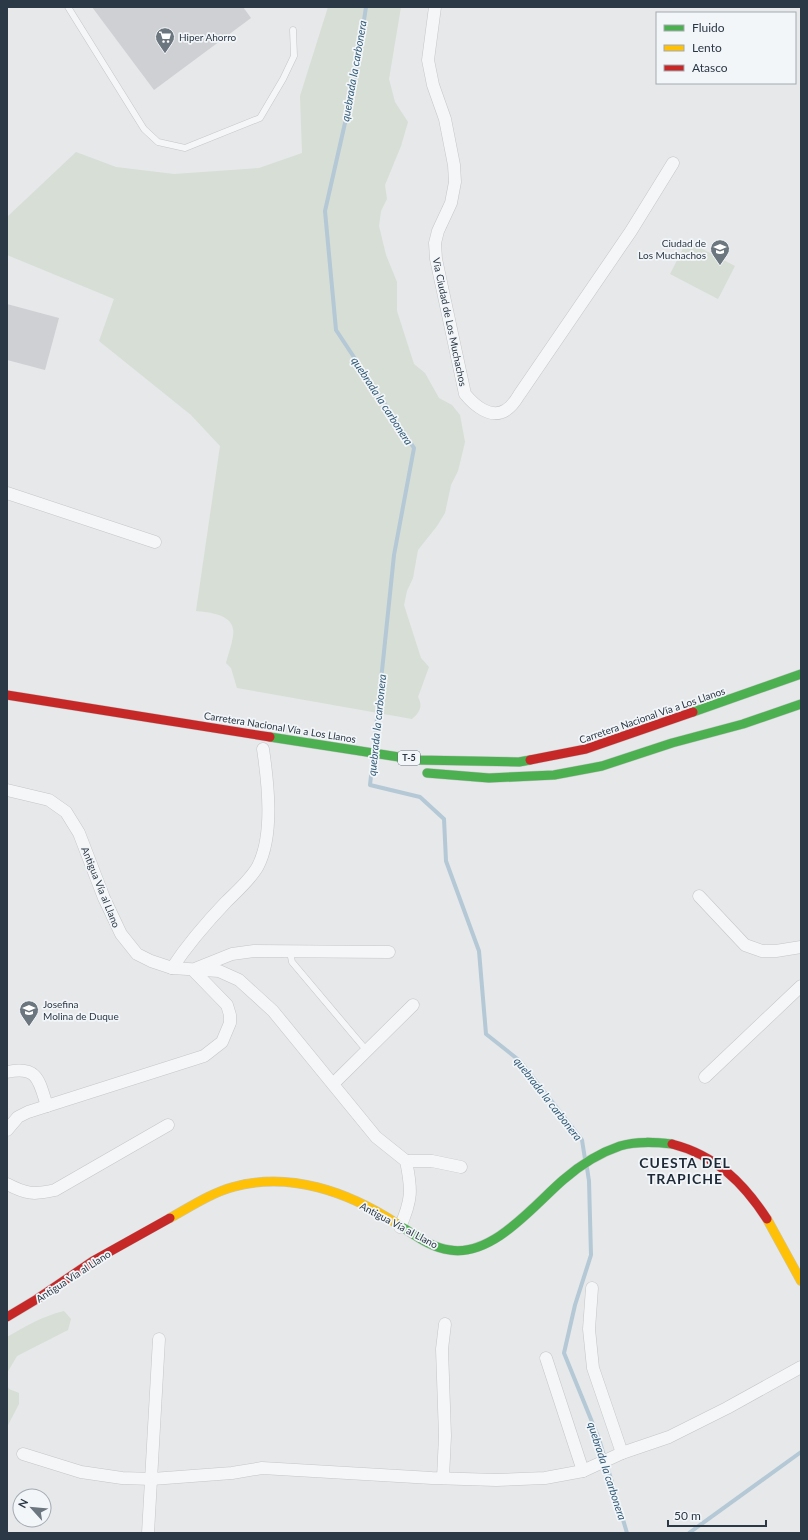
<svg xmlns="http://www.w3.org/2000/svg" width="808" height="1540" font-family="Lato,sans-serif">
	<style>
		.green { fill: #d7ded5 }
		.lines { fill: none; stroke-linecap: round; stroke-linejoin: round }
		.stream { stroke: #b4c8d5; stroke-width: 4 }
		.building { fill: #ced0d3 }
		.lane-casing { stroke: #c4c6c8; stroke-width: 7 }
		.street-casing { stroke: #c4c6c8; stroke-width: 13 }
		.fast-casing { stroke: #c4c6c8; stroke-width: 10 }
		.slow-casing { stroke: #c4c6c8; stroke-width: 10 }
		.jam-casing { stroke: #c4c6c8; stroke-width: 10 }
		.lane { stroke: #f5f6f7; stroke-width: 6 }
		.street { stroke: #f5f6f7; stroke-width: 12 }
		.fast { stroke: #4caf50; stroke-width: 9 }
		.slow { stroke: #ffc107; stroke-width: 9 }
		.jam { stroke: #c62828; stroke-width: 9 }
		.labels { text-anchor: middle; stroke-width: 3.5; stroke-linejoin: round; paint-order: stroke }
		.shield { fill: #f3f6f9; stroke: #67717b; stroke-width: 1 }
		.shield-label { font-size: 9px; font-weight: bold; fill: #2b3845 }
		.poi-label { font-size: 10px; fill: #2b3845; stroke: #f3f6f9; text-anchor: start }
		.street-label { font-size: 10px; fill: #2b3845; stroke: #f3f6f9 }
		.water-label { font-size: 11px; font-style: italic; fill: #345d7a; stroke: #f3f6f9 }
		.district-label { font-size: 14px; font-weight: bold; letter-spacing: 1px; fill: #1d2936; stroke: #f3f6f9 }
	</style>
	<rect width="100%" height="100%" fill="#e6e8ea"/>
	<g class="green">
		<path d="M328,7H401L389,79L395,102L408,122L401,146L385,185L387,199L381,211L379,226L386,255L397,282V311L414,364L425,373L439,398L452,405L460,415L465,442L458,471L451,485L445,513L437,526L418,550L413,578L407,591L404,605L421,658L429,667L418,697C423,706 420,712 412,719L237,688L231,668L226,663C228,655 235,636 233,629C231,614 208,612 196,611L220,446L191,415L99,341L114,299L7,255V217L76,152L116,167L174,174L259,168L302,153L300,96Z"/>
		<path d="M687,241L735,266L718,299L670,274Z"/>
		<path d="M64,1311L71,1319L68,1330L17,1356L7,1373V1337C26,1326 43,1316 64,1311Z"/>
		<path d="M7,1385L9,1389L19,1393V1404L7,1427Z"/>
	</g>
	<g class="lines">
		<g class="stream">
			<path d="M366,7L355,79L325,211L336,330L414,448L394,555L374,748"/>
			<path d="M373,758L370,785L420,797L444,819L446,861L479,951L486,1034L520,1061L582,1140L585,1159"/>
			<path d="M587,1168L589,1181L591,1255L575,1305L564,1353L599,1439L627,1533"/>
			<path d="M689,1533L801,1452"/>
		</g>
	</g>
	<g class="building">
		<path d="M92,7H243L251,18L154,90Z"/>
		<path d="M7,304L59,318L45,370L7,360Z"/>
	</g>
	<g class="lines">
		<defs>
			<g id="lane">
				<path d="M68,7L144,129L158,142L185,148L260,118L283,79L294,56L293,30"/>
				<path d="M290,952L292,962L367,1051"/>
			</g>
			<g id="street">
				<path d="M435,7L428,60L433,85L445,119L454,165L455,182L451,203L438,231L435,243L436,259L465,394C474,405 491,420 506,410C511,407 516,400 519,395L631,231L673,163"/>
				<path d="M7,493L155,542"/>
				<path d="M7,790L49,800L66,812L79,833L104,898L121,934L137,954L151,961L172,968L219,971L239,980L273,1011L376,1137L406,1161C412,1190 412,1200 400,1227"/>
				<path d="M699,896L745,945L762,951H776L801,947"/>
				<path d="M172,968C188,944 206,923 226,902C236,892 251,879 258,866C274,835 268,783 263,749"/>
				<path d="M197,968L232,954L254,951L389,952"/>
				<path d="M7,1072C38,1065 39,1081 47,1106"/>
				<path d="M705,1077L801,986"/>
				<path d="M334,1083L413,1005"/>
				<path d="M7,1130L18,1117L28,1112L204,1056L222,1042L230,1023V1015L227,1005L193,970"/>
				<path d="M406,1161H432L461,1167"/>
				<path d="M7,1184C26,1194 34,1195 55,1190L168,1125"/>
				<path d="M592,1288L589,1329L593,1368L622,1453"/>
				<path d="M546,1358L583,1471"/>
				<path d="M23,1454L81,1472L122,1478L152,1479L232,1473L262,1468L432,1478L496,1480L545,1478L583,1471L622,1453L669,1437L727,1408L801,1367"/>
				<path d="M443,1478L445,1436L442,1349L445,1324"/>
				<path d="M148,1533L159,1339"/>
			</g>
			<g id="fast">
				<path d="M693,712L801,674"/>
				<path d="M270,737L418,760L519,762L530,760"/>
				<path d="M427,773L489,778L554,775L602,766L672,743L743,724L801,704"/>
				<path d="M396,1223C412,1233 430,1248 450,1250C493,1257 534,1205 563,1180C579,1166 599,1153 620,1146C637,1141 654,1142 672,1144"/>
			</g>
			<g id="slow">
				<path d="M170,1218C190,1207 211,1193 233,1187C290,1171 348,1192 396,1223"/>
				<path d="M767,1219L801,1281"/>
			</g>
			<g id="jam">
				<path d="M7,695L270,737"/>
				<path d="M530,760L586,749L693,712"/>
				<path d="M672,1144C715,1155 743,1182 767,1219"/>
				<path d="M7,1317L37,1299L93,1261L170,1218"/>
			</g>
		</defs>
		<use href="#lane" class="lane-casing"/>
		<use href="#street" class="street-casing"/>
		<use href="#fast" class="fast-casing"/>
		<use href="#slow" class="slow-casing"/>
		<use href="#jam" class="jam-casing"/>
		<use href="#lane" class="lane"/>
		<use href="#street" class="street"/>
		<use href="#fast" class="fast"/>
		<use href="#slow" class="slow"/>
		<use href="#jam" class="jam"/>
	</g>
	<defs>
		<symbol id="supermarket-pin" viewBox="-11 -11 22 30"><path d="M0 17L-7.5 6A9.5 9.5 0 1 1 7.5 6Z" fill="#6c767f" stroke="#f3f6f9"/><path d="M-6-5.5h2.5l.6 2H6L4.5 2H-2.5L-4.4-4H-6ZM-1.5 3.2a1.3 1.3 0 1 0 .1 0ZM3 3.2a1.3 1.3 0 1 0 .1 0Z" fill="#fff"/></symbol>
		<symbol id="school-pin" viewBox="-11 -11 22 30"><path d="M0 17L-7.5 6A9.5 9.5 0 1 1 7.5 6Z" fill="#6c767f" stroke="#f3f6f9"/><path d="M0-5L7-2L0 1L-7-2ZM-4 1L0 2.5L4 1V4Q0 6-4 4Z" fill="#fff"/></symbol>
	</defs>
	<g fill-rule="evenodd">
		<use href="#supermarket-pin" x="154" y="26" width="22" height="30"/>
		<use href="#school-pin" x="709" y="238" width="22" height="30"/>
		<use href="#school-pin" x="18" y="999" width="22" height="30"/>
	</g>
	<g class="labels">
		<rect class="shield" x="398" y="751" width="22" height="14" rx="3"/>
		<g class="shield-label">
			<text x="409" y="761">T-5</text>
		</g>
		<g class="poi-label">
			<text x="179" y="41">Hiper Ahorro</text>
			<text x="706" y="247" text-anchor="end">Ciudad de<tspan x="706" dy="12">Los Muchachos</tspan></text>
			<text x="43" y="1008">Josefina<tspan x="43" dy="12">Molina de Duque</tspan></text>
		</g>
		<g class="street-label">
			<text transform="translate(450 322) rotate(78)" y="4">Via Ciudad de Los Muchachos</text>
			<text transform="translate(652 715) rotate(-19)" y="4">Carretera Nacional Vía a Los Llanos</text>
			<text transform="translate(280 727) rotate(9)" y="4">Carretera Nacional Vía a Los Llanos</text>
			<text transform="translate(101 887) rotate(68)" y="4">Antigua Vía al Llano</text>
			<text transform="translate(399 1225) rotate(28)" y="4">Antigua Vía al Llano</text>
			<text transform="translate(73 1276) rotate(-33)" y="4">Antigua Vía al Llano</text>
		</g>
		<g class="water-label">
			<text transform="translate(354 71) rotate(-80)" y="4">quebrada la carbonera</text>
			<text transform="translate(382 401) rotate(57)" y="4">quebrada la carbonera</text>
			<text transform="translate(377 725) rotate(-84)" y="4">quebrada la carbonera</text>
			<text transform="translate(548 1099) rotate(52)" y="4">quebrada la carbonera</text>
			<text transform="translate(607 1471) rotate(72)" y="4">quebrada la carbonera</text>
		</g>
		<g class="district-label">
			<text x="685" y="1168">CUESTA DEL<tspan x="685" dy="16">TRAPICHE</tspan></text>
		</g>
	</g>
	<rect width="808" height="1540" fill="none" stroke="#2b3845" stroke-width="16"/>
	<rect x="656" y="12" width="140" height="72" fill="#f3f6f9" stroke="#a3aab1"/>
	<rect x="664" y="25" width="20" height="6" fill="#4caf50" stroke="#a3aab1"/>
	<text x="692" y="32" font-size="12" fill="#2b3845">Fluido</text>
	<rect x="664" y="45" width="20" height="6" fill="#ffc107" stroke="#a3aab1"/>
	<text x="692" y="52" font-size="12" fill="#2b3845">Lento</text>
	<rect x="664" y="65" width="20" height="6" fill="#c62828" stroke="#a3aab1"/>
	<text x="692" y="72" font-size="12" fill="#2b3845">Atasco</text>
	<g transform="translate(32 1508) rotate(297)"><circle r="19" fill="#f3f6f9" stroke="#a3aab1"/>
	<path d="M0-3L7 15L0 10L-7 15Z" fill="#6c767f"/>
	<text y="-6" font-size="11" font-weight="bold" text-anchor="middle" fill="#2b3845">N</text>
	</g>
	<path d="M668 1520v6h98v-6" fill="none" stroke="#2b3845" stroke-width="2"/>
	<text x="674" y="1520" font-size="12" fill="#2b3845" stroke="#f3f6f9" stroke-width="3" paint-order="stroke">50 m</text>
</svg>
